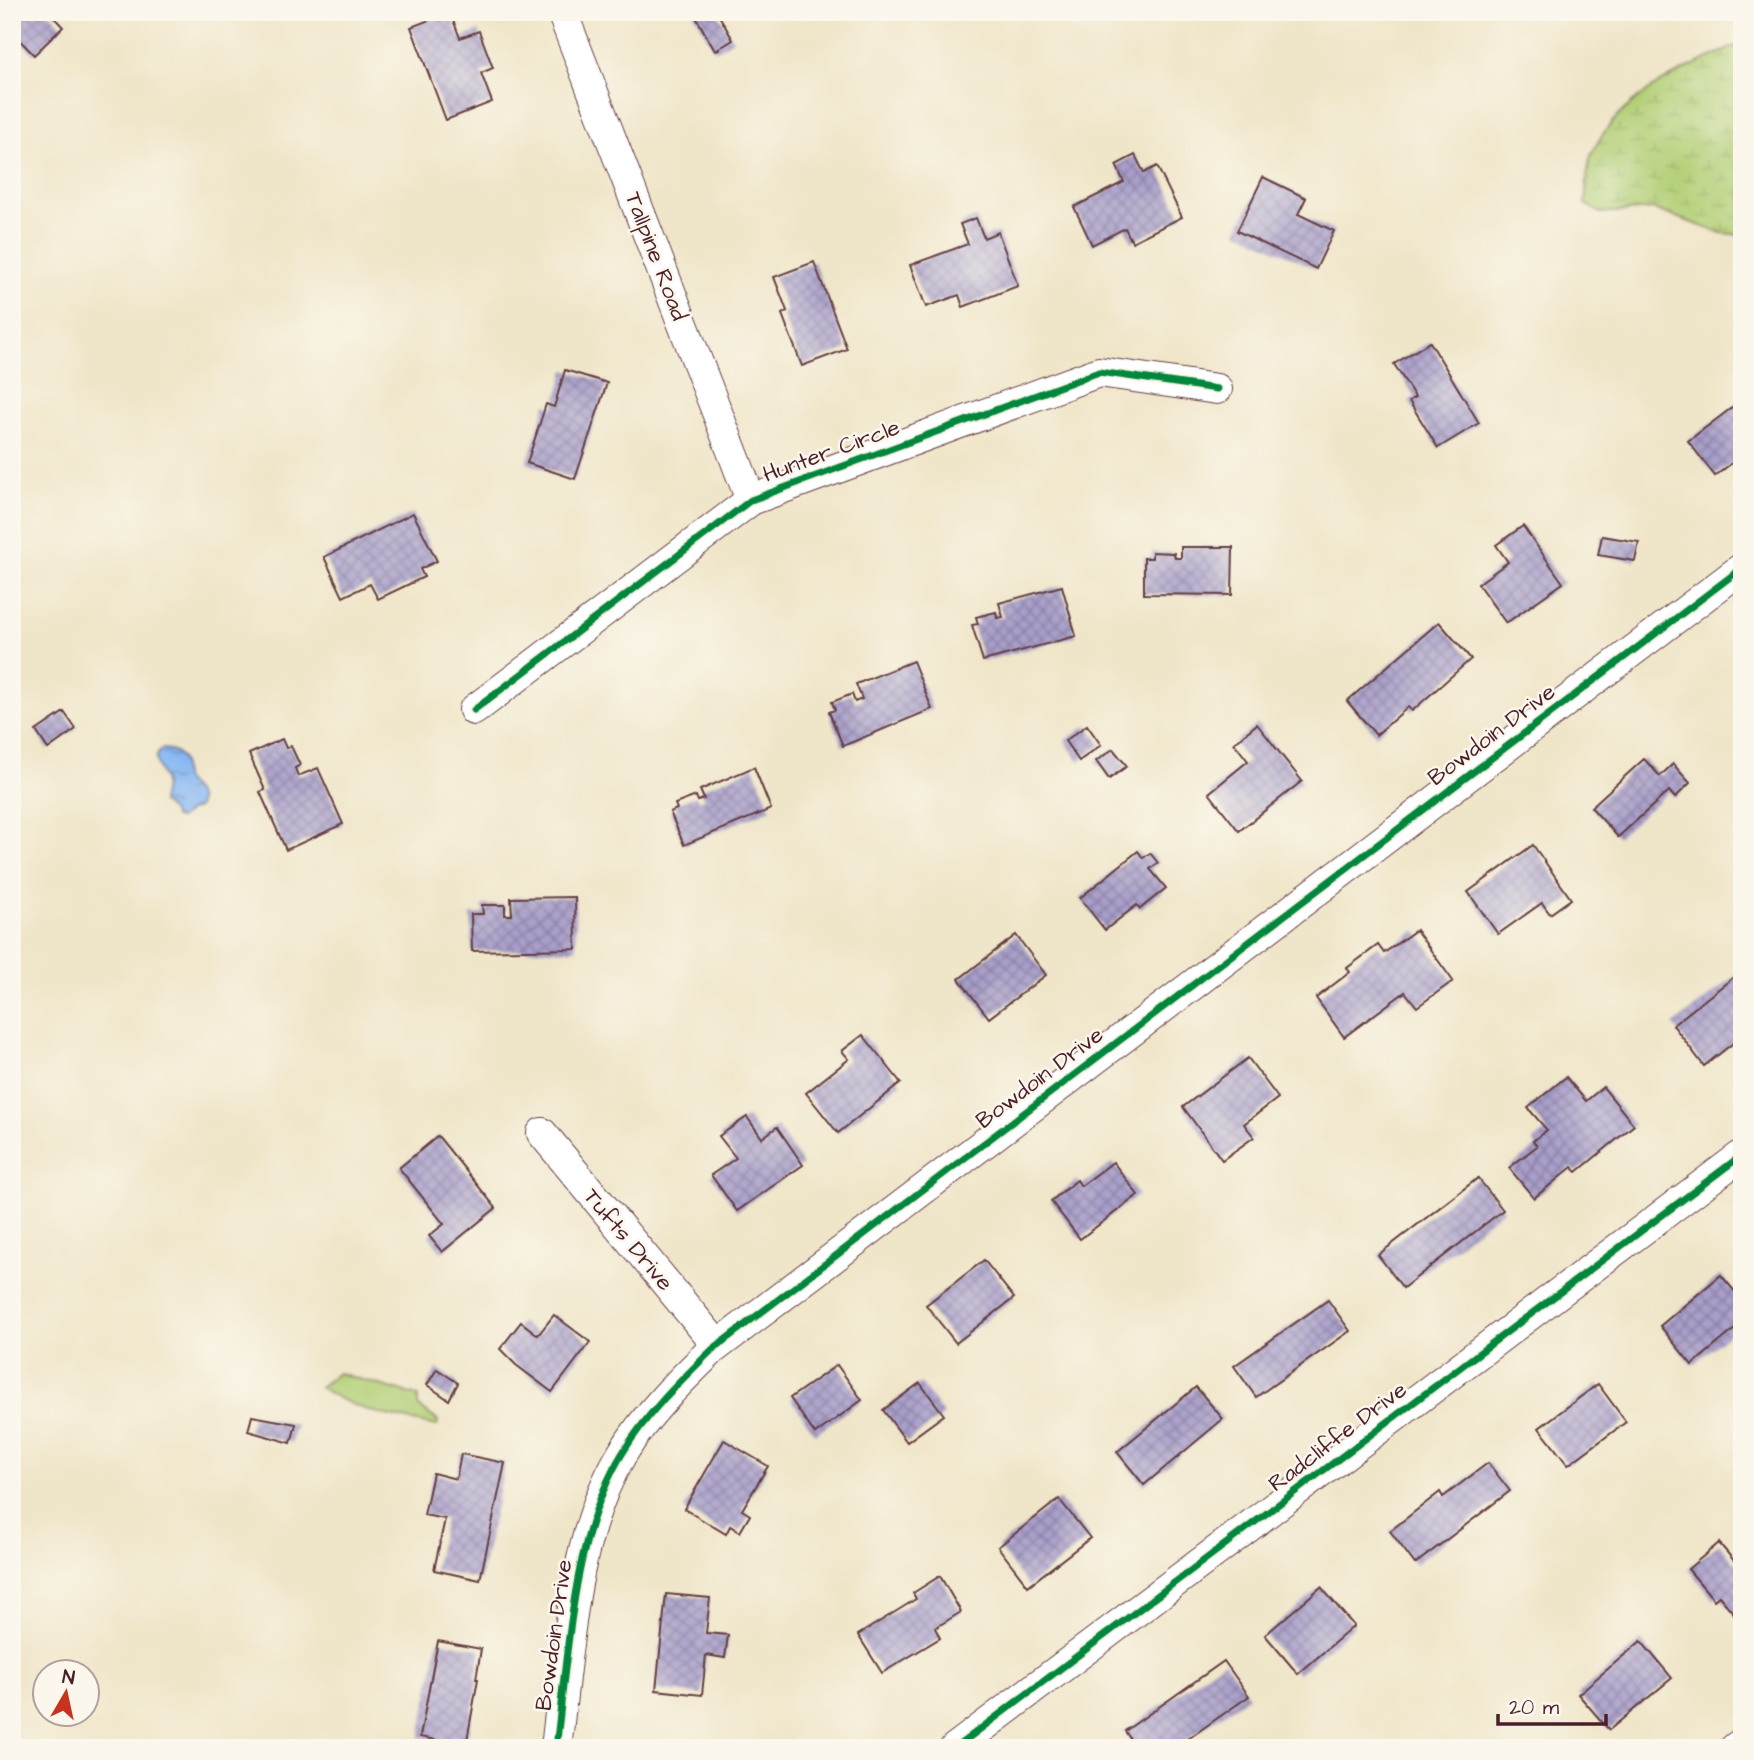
<svg xmlns="http://www.w3.org/2000/svg" width="1754" height="1760" font-family="'Architects Daughter',sans-serif">
	<style>
		.wetland { fill: url(#wetland-marsh); stroke: #7e7750; stroke-width: 2 }
		.garden { fill: #b2cf76; stroke: #7e7750; stroke-width: 2 }
		.water { fill: url(#water-ripples); stroke: #686c8f; stroke-width: 2 }
		.building { fill: url(#building-cross-hatch) }
		.lines { fill: none; stroke-linecap: round; stroke-linejoin: round }
		.street-casing { stroke: #633d43; stroke-width: 32 }
		.street { stroke: #fff; stroke-width: 30 }
		.cycleway-casing { stroke: #fbf7ec; stroke-width: 11 }
		.cycleway { stroke: #00873e; stroke-width: 7 }
		.labels { text-anchor: middle; stroke-width: 5; stroke-linejoin: round; paint-order: stroke }
		.street-label { font-size: 23px; fill: #4a1f2b; stroke: #fbf7ec }
	</style>
	<defs>
		<pattern id="wetland-marsh" width="20" height="14" patternUnits="userSpaceOnUse" patternTransform="scale(1.75)"><rect width="20" height="14" fill="#b2cf76"/><path d="M1 5h8M5 5V1M11 12h8M15 12V8" fill="none" stroke="#9bb166"/></pattern>
		<pattern id="water-ripples" width="26" height="14" patternUnits="userSpaceOnUse" patternTransform="scale(1.75)"><rect width="26" height="14" fill="#87b8f3"/><path d="M2 4q2-2 4 0t4 0M15 11q2-2 4 0t4 0" fill="none" stroke="#7095c5"/></pattern>
		<pattern id="building-cross-hatch" width="8" height="8" patternUnits="userSpaceOnUse" patternTransform="scale(1.75)"><rect width="8" height="8" fill="#a89fca"/><path d="M0 0l8 8M0 8l8-8" fill="none" stroke="#8b81a4"/></pattern>
	</defs>
	<rect width="100%" height="100%" fill="#fbf7ec"/>
	<filter id="ink" filterUnits="userSpaceOnUse"><feTurbulence type="fractalNoise" baseFrequency=".0143" numOctaves="2"/><feDisplacementMap in="SourceGraphic" scale="14" xChannelSelector="R" yChannelSelector="G"/><feConvolveMatrix kernelMatrix="1 2 1 2 8 2 1 2 1" color-interpolation-filters="sRGB"/></filter>
	<filter id="wash" filterUnits="userSpaceOnUse"><feTurbulence type="fractalNoise" baseFrequency=".00686" numOctaves="4" result="noise"/><feDisplacementMap in="SourceGraphic" scale="28" xChannelSelector="R" yChannelSelector="G"/><feGaussianBlur stdDeviation="1.57" result="paint"/><feColorMatrix in="noise" values="0 0 0 0 0 0 0 0 0 0 0 0 0 0 0 0 0 1.4 0 .05"/><feComposite in="paint" operator="in"/></filter>
	<g filter="url(#wash)">
		<rect width="100%" height="100%" fill="#efe5c8"/>
		<path class="wetland" d="M1742,43V235L1721,233L1653,209L1601,213L1585,204C1587,189 1586,165 1593,151C1621,94 1687,68 1742,43Z"/>
		<path class="garden" d="M338,1373L418,1396V1406L438,1421L437,1426C396,1417 355,1412 320,1387Z"/>
		<path class="water" d="M163,749C169,749 174,750 179,755C185,761 182,770 184,777C189,791 202,792 198,808L191,810L179,819L174,817L171,811L161,802C162,796 164,789 164,783C163,770 148,759 163,749Z"/>
		<g id="blocks">
			<g class="building">
				<path d="M12,12H49L63,27L34,55L12,32Z"/>
				<path d="M450,12L460,38L479,31L493,68L481,73L492,102L446,120L411,27Z"/>
				<path d="M693,12H717L733,40L715,51Z"/>
				<path d="M1135,155L1144,173L1157,166L1182,217L1132,242L1125,228L1092,245L1074,207L1124,182L1116,165Z"/>
				<path d="M1263,177L1306,198L1298,214L1334,231L1316,269L1237,231Z"/>
				<path d="M976,218L984,238L998,232L1018,286L963,307L959,295L926,307L910,265L968,244L960,224Z"/>
				<path d="M814,262L847,349L802,366L782,314L787,311L774,277Z"/>
				<path d="M1430,342L1479,423L1438,448L1409,401L1415,397L1394,364Z"/>
				<path d="M565,370L607,383L575,479L527,463L546,404L554,407Z"/>
				<path d="M1742,400V455L1715,476L1688,441Z"/>
				<path d="M413,513L437,561L420,569L424,577L378,599L370,584L343,597L324,557Z"/>
				<path d="M1523,526L1563,583L1506,623L1478,584L1508,562L1496,545Z"/>
				<path d="M1602,536L1639,542L1635,561L1598,555Z"/>
				<path d="M1181,547H1233L1232,595L1144,594V558H1152V552L1174,553L1175,558H1181Z"/>
				<path d="M1062,586L1076,636L983,661L972,625L978,624L976,617L996,612L997,618L1003,617L999,603Z"/>
				<path d="M1439,622L1471,659L1412,711L1408,707L1376,735L1347,701Z"/>
				<path d="M913,661L932,709L843,746L829,712L835,710L832,702L852,694L855,702L862,699L856,684Z"/>
				<path d="M64,712L76,729L48,749L36,731Z"/>
				<path d="M1257,724L1302,781L1239,831L1209,793L1248,761L1234,743Z"/>
				<path d="M1087,725L1101,745L1079,761L1065,741Z"/>
				<path d="M282,739L286,748L291,746L300,765L295,768L298,776L318,768L343,824L286,850L260,792L265,790L249,754Z"/>
				<path d="M1113,749L1127,766L1109,779L1096,761Z"/>
				<path d="M1644,759L1660,776L1673,764L1690,783L1675,798L1669,791L1618,837L1591,807Z"/>
				<path d="M754,767L771,809L684,845L670,812L677,809L675,804L696,796L698,801L704,799L700,790Z"/>
				<path d="M1533,845L1571,899L1550,914L1542,903L1498,934L1468,892Z"/>
				<path d="M1138,851L1143,858L1150,853L1158,863L1150,869L1166,888L1140,909L1137,905L1105,930L1080,898Z"/>
				<path d="M575,897L576,949L472,951L471,914H483L482,905H505V915H512L511,898Z"/>
				<path d="M1416,930L1453,981L1417,1007L1405,992L1344,1037L1316,998L1350,972L1347,968L1378,945L1384,953Z"/>
				<path d="M1016,935L1046,975L989,1018L959,979Z"/>
				<path d="M1735,976L1742,984V1036L1704,1066L1673,1025Z"/>
				<path d="M863,1035L901,1083L838,1133L806,1093L849,1059L842,1051Z"/>
				<path d="M1248,1058L1278,1098L1244,1124L1254,1137L1222,1160L1183,1107Z"/>
				<path d="M1566,1077L1586,1101L1603,1087L1634,1125L1577,1172L1572,1167L1534,1198L1509,1168L1537,1146L1533,1141L1547,1130L1528,1108Z"/>
				<path d="M747,1117L762,1138L777,1127L803,1165L737,1211L711,1175L736,1158L719,1136Z"/>
				<path d="M438,1136L496,1208L442,1252L429,1236L444,1224L399,1168Z"/>
				<path d="M1113,1162L1138,1195L1080,1239L1051,1201L1077,1180L1081,1186Z"/>
				<path d="M1478,1178L1503,1210L1403,1288L1378,1255Z"/>
				<path d="M984,1260L1014,1298L956,1343L926,1305Z"/>
				<path d="M1721,1275L1742,1300V1323L1692,1365L1660,1326Z"/>
				<path d="M1328,1300L1350,1331L1256,1397L1234,1366Z"/>
				<path d="M554,1315L590,1342L552,1392L516,1365L500,1349L521,1322L538,1335Z"/>
				<path d="M837,1365L862,1400L815,1434L790,1398Z"/>
				<path d="M437,1369L458,1383L449,1400L427,1385Z"/>
				<path d="M920,1383L944,1415L907,1442L883,1410Z"/>
				<path d="M1598,1384L1626,1422L1568,1465L1539,1428Z"/>
				<path d="M1196,1387L1223,1419L1144,1485L1117,1452Z"/>
				<path d="M252,1416L296,1424L291,1443L248,1431Z"/>
				<path d="M724,1440L768,1466L742,1510L750,1515L740,1532L730,1526L726,1534L684,1509Z"/>
				<path d="M461,1454L505,1463L480,1580L434,1570L445,1519L424,1515L433,1473L456,1479Z"/>
				<path d="M1488,1463L1510,1491L1415,1564L1390,1531L1440,1492L1443,1497Z"/>
				<path d="M1059,1499L1090,1538L1028,1586L998,1547Z"/>
				<path d="M1719,1543L1735,1562L1742,1557V1623L1719,1596L1714,1600L1688,1569Z"/>
				<path d="M940,1576L961,1612L935,1628L940,1638L882,1673L858,1635L916,1599L913,1593Z"/>
				<path d="M1321,1587L1354,1626L1298,1674L1265,1635Z"/>
				<path d="M666,1594L710,1598L706,1633L728,1635L725,1658L706,1655L702,1695L656,1690Z"/>
				<path d="M438,1641L481,1649L476,1679H478L466,1746L420,1737Z"/>
				<path d="M1641,1641L1672,1678L1609,1730L1578,1694Z"/>
				<path d="M1224,1661L1249,1696L1175,1748H1136L1125,1731Z"/>
				<path d="M791,1741L793,1748H764V1747Z"/>
			</g>
		</g>
	</g>
	<g filter="url(#ink)">
		<use href="#blocks" fill-opacity="0" stroke="#633d43" stroke-width="2"/>
		<g class="lines">
			<defs>
				<g id="street">
					<path d="M562,12L751,500"/>
					<path d="M474,710L751,500L1099,372L1217,389"/>
					<path d="M542,1133L717,1345"/>
					<path d="M556,1748C568,1653 572,1536 622,1454C646,1414 680,1381 713,1349L1742,568"/>
					<path d="M955,1748L1742,1155"/>
					<path d="M1735,1748L1742,1743"/>
				</g>
			</defs>
			<use href="#street" class="street-casing"/>
			<use href="#street" class="street"/>
			<defs>
				<g id="cycleway">
					<path d="M474,710L751,500L1099,372L1217,389"/>
					<path d="M556,1748C568,1653 572,1536 622,1454C646,1414 680,1381 713,1349L1742,568"/>
					<path d="M955,1748L1742,1155"/>
				</g>
			</defs>
			<use href="#cycleway" class="cycleway-casing"/>
			<use href="#cycleway" class="cycleway"/>
		</g>
	</g>
	<g class="labels">
		<g class="street-label">
			<text transform="translate(657 256) rotate(69)" y="8">Tallpine Road</text>
			<text transform="translate(831 450) rotate(-20)" y="8">Hunter Circle</text>
			<text transform="translate(1491 734) rotate(-37)" y="8">Bowdoin Drive</text>
			<text transform="translate(1039 1077) rotate(-37)" y="8">Bowdoin Drive</text>
			<text transform="translate(629 1239) rotate(50)" y="8">Tufts Drive</text>
			<text transform="translate(1337 1436) rotate(-37)" y="8">Radcliffe Drive</text>
			<text transform="translate(553 1635) rotate(-82)" y="8">Bowdoin Drive</text>
		</g>
	</g>
	<rect width="1754" height="1760" fill="none" stroke="#fbf7ec" stroke-width="42"/>
	<g transform="translate(66 1693) rotate(9)"><circle r="33" fill="#fbf7ec" stroke="#b4a19f" stroke-width="2"/>
	<path d="M0-5L12 26L0 18L-12 26Z" fill="#c8321e"/>
	<text y="-10" font-size="19" font-weight="bold" text-anchor="middle" fill="#4a1f2b">N</text>
	</g>
	<path d="M1498 1714v10h108v-10" fill="none" stroke="#4a1f2b" stroke-width="3.5"/>
	<text x="1509" y="1714" font-size="21" fill="#4a1f2b" stroke="#fbf7ec" stroke-width="5" paint-order="stroke">20 m</text>
</svg>
